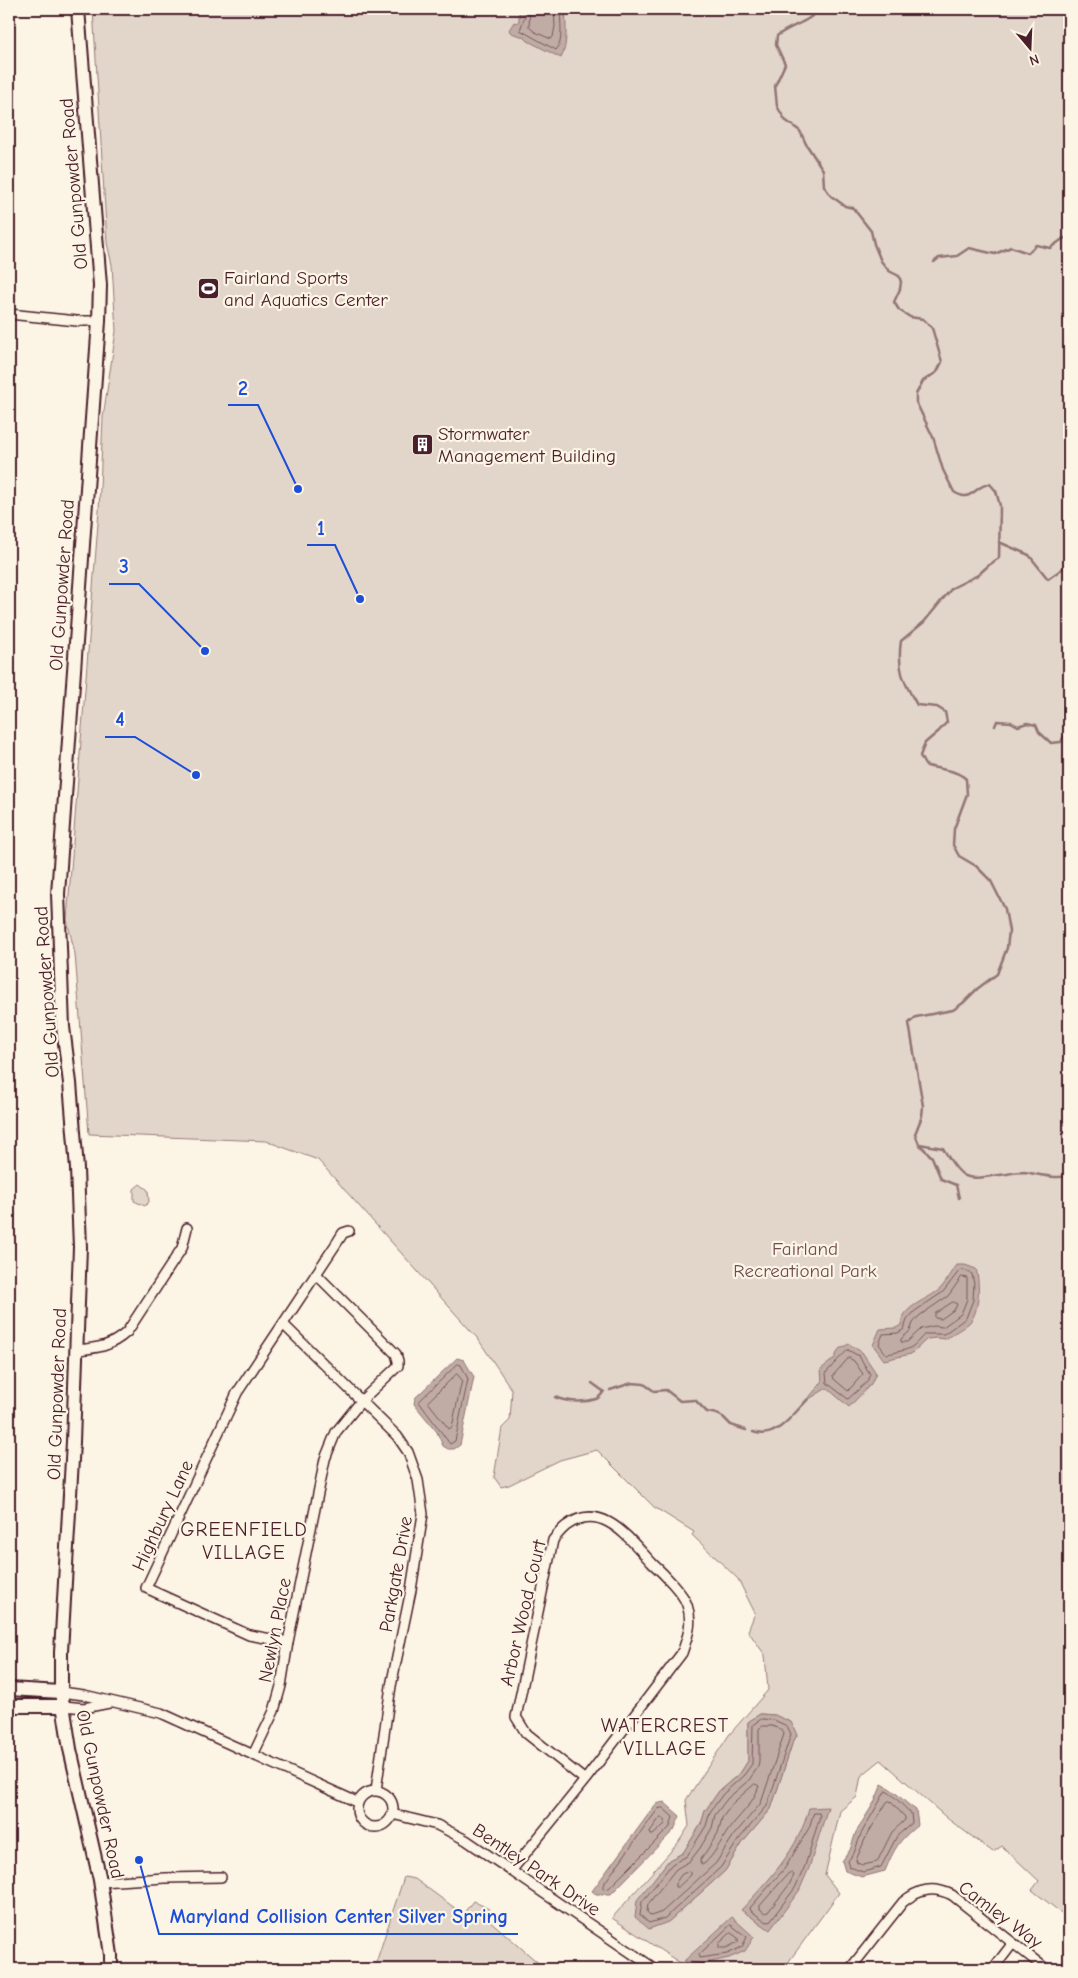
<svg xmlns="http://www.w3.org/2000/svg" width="1078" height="1978" font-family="'Comic Neue',sans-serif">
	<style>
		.green { fill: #e2d5ca; stroke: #967a7a; fill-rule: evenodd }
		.water { fill: #c0aca5; stroke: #917474 }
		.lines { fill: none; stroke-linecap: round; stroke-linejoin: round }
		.shore { stroke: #79575c; stroke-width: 1 }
		.stream { stroke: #917474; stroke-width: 2.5 }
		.street-casing { stroke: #4a1f2b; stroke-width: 12 }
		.secondary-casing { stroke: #4a1f2b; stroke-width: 16 }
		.street { stroke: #fcf5e5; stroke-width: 9 }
		.secondary { stroke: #fcf5e5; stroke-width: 12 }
		.labels { text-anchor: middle; stroke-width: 4.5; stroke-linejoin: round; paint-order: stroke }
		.street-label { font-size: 19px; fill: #4a1f2b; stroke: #fcf5e5 }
		.poi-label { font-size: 19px; fill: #4a1f2b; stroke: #fcf5e5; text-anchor: start }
		.park-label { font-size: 19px; fill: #704c53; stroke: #fcf5e5 }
		.neighbourhood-label { font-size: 20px; letter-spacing: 1px; fill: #4a1f2b; stroke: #fcf5e5 }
		.leader { fill: none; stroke: #1d4ed8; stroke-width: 2 }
		.callout-dot { fill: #1d4ed8; stroke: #fcf5e5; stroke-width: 2 }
		.callout-label { font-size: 20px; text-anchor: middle; font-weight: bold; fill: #1d4ed8; stroke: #fcf5e5; stroke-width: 4.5; stroke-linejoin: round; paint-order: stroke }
	</style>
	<rect width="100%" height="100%" fill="#fcf5e5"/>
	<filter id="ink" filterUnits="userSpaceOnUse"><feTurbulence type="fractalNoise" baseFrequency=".02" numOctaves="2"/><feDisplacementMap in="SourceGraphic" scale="10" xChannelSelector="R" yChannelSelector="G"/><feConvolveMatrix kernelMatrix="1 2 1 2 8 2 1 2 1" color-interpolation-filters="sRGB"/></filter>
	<g filter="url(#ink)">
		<g class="green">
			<path d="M93,9H1069V1919L1032,1890L1039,1881L1002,1846L993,1852L948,1819L881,1760L861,1776L857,1797L840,1811L825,1875L839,1893L784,1968L694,1969L677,1961L612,1918L678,1843L689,1826L686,1800L729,1735L768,1690L765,1655L748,1631L755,1613L738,1579L692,1535L694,1532L654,1507L597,1450L560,1460L509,1485L501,1487L494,1477L502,1428L510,1420L512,1390L478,1339L318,1160L266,1141L89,1134L75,954L67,920L99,511L103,417L116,331L112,265L107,243L105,210ZM760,1714L775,1715L797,1735L792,1744L771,1809L743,1842L725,1871L668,1922L655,1878L669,1860L683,1853L701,1824L705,1811L719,1791L741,1772L748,1761V1722Z"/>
			<path d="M140,1184L148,1190L149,1202L145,1206L134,1201V1189Z"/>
			<path d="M404,1877L415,1879L463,1914L473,1901L489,1909L488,1919L543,1967V1969H374Z"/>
		</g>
		<g class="water">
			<path d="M519,9H565C566,23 568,46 561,58L528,41L524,37L511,33L509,30L514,22L516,23L519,21Z"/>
			<path d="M957,1265H965L976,1269C980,1283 980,1312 969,1323C962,1329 953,1333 946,1339L936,1338L927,1339L911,1354L884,1360L873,1345L880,1329L896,1328L901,1325C902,1305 929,1300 941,1288C947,1281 952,1272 957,1265Z"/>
			<path d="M849,1344L862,1352L876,1373L871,1384L849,1407L827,1388L806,1401L822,1382L821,1369L834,1359L839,1349Z"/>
			<path d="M457,1358L464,1360L474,1377L460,1445L454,1449H448L443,1446L437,1432L414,1404L415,1398Z"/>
			<path d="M760,1714L775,1715L791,1722L797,1735L792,1744L771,1809L743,1842L725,1871L668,1922L649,1929L635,1917L637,1900L669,1860L683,1853L701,1824L705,1811L719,1791L741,1772L748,1761V1722Z"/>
			<path d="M882,1784C898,1792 902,1801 916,1810L918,1825C899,1840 894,1849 885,1871L862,1877L845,1871L842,1861L850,1850L856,1832L875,1801Z"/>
			<path d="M664,1802L680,1816L674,1830L611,1894H596L592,1891L656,1804Z"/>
			<path d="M828,1807L809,1868L799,1891L770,1930L741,1910C769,1880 799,1849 809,1808Z"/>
			<path d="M732,1917L754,1937L745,1951L729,1958L702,1964L684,1961Z"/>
		</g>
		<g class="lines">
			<g class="shore">
				<path d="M524,9L525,16L520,30L556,50C564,43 560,19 560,9"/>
				<path d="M530,9L529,27L535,32L551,39L553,37L555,26L554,9"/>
				<path d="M964,1270L972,1274L974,1284L973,1300L966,1318L944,1334H925C920,1338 916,1345 910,1348C907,1350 889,1354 886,1354L879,1344L883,1334L898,1333L904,1329L907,1320L915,1311L943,1292L959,1271Z"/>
				<path d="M962,1277L967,1278V1299L961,1314L943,1327L934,1326L921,1329L907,1342H901V1339L910,1331L913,1323L919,1316L948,1296Z"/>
				<path d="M953,1302L957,1304L955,1309L941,1319L935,1318V1314Z"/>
				<path d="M848,1350L859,1356L870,1374L867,1382L848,1399L827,1383L826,1373C829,1369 845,1352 848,1350Z"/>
				<path d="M849,1358L854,1361L863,1374L848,1391L834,1379L833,1376Z"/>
				<path d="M458,1364L461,1365L468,1379L455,1441L450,1444L419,1402Z"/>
				<path d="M457,1374L462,1380L452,1427L449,1429L428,1402Z"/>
				<path d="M762,1719L774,1720L787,1726L791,1734L767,1806L739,1839L721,1867L665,1918L649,1923L640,1915L642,1902L672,1864L687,1856L706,1826L710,1812L723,1794L744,1775L752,1764L753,1725Z"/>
				<path d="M763,1726H772L782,1730L784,1734L761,1803L734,1835L716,1863L662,1912L651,1916L647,1912L648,1904L676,1869L690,1861L700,1848L712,1828L715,1815L727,1799L749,1780L758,1767L759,1761V1729Z"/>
				<path d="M755,1784L759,1786C753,1805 738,1816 727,1832C720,1843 714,1855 704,1864H701L700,1861L718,1833L722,1818L733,1803Z"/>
				<path d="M886,1791C896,1796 902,1806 911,1813L912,1823L897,1836L881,1867L863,1872L850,1867L848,1861L854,1853L861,1834Z"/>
				<path d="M890,1801L905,1817V1820L892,1832L877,1862L863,1865L857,1863L856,1860L866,1837L887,1802Z"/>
				<path d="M663,1808L673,1817L670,1827L609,1888L603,1889V1885L658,1809Z"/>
				<path d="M814,1813H819L820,1816L805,1866L795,1888L770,1921L767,1922L751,1911L750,1908L785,1868L809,1828Z"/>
				<path d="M661,1817L665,1819V1824L653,1835H651L650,1832Z"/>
				<path d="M689,1871L691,1872V1875L678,1887H675V1884L681,1875Z"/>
				<path d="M789,1873H792L794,1875L789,1885L768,1912L765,1913L760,1909V1906Z"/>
				<path d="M731,1925L747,1937L742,1947L727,1954L699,1958V1955Z"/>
				<path d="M731,1933L738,1938V1942L726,1948H719V1944Z"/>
			</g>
			<g class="stream">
				<path d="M819,9C810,22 789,26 777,36L776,45L785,64L775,86L777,106L785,120L800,131L806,144L823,170L824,186L831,196L845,206L853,208L871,231L874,244L881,261L889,271L899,276L901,282L900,289L894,302L899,310L910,317L923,319L932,328L942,362L937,372L923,381L916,394V402L933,437L943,470L954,492C972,504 974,485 990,484L996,491L1000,506L999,558L989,565L978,575L952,588L924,622L901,641C897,669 903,681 917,705L937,707L945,712L947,722L939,731L925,743L920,756L925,765C938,770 956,769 966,779L967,794L954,829L953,845L959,856L976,866L991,881L1005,909L1009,931L1007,948L997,974L977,989L963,1003L953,1010L916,1017L909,1023L923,1106L922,1116L915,1134L919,1144L943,1148C965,1187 968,1178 1007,1174C1012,1173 1018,1172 1023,1172C1039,1174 1052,1179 1069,1176"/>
				<path d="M934,262L939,258L957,256L969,248L995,254L1011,247L1028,253L1036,245L1050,248L1064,238L1069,239"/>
				<path d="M999,542L1029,555L1048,579L1069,564"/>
				<path d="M995,726L997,721L1011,722L1018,726L1027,723L1036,725L1039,732L1051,743L1061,742L1064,736L1069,734"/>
				<path d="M919,1144L932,1157L941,1179L956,1185L959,1198"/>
				<path d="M592,1383L603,1391"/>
				<path d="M610,1390L632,1383L644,1384L654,1391L666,1390L680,1401L695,1400L707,1412L717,1414L723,1417L731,1425L746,1430"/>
				<path d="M555,1397C566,1402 584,1403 596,1399C599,1398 602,1394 604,1391"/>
				<path d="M753,1432C776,1441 794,1413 808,1399"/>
			</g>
			<defs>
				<g id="street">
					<path d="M9,314L77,321H99"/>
					<path d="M283,1324L397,1436L408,1452L418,1480L423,1514L411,1590L391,1686L376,1790"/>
					<path d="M77,1350C98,1348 110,1347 127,1332L182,1248L187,1228"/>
					<path d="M288,1642L249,1635L146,1588L237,1393L338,1241L343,1233L349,1231"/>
					<path d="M61,1692L84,1695L161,1713L357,1802"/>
					<path d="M64,1706L84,1708L109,1703"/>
					<path d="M253,1755L274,1711L281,1686L288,1642L325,1459L336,1432L362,1400L398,1366V1361L396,1354L316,1274"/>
					<circle cx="375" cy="1809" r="18"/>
					<path d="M392,1814L437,1825L466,1840L655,1969"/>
					<path d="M512,1870L585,1780L682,1653C688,1636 693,1622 687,1605C684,1594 662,1572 653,1564C630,1540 602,1499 566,1526C561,1530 557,1535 553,1540L516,1717L526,1733L585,1780"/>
					<path d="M101,1882L165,1878L221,1877"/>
					<path d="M850,1969L903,1902C919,1889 933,1886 952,1895L1046,1969"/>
					<path d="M993,1969L1013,1943"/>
				</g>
				<g id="secondary">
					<path d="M78,9L100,285L99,321L58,894L63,1027L70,1083L77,1169L80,1247L73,1442L61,1652V1692L70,1749L100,1880L111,1955V1969"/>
					<path d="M9,1689L61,1692"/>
					<path d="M9,1706H64"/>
				</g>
			</defs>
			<use href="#street" class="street-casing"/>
			<use href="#secondary" class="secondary-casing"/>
			<use href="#street" class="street"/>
			<use href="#secondary" class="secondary"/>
		</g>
	</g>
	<defs>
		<symbol id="stadium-square" viewBox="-11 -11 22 22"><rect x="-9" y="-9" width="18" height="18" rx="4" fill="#4a1f2b" stroke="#fcf5e5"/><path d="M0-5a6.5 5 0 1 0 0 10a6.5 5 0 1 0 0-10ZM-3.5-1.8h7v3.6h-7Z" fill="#fff"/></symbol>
		<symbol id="building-square" viewBox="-11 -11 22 22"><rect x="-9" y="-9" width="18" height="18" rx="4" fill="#4a1f2b" stroke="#fcf5e5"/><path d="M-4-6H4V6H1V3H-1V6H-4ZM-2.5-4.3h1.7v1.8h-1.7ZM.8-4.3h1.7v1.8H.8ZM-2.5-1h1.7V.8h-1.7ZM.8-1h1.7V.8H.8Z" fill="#fff"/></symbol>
	</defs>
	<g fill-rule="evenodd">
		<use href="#stadium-square" x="196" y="276" width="25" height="25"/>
		<use href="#building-square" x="410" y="432" width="25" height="25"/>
	</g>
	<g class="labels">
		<g class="street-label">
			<text transform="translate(73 184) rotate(-95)" y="7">Old Gunpowder Road</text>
			<text transform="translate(61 585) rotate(-86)" y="7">Old Gunpowder Road</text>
			<text transform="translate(46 992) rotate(-94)" y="7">Old Gunpowder Road</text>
			<text transform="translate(56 1394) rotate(-88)" y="7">Old Gunpowder Road</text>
			<text transform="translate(162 1515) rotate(-65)" y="7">Highbury Lane</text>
			<text transform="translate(395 1574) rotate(-80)" y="7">Parkgate Drive</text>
			<text transform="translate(522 1613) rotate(-77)" y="7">Arbor Wood Court</text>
			<text transform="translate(274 1630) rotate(-79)" y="7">Newlyn Place</text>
			<text transform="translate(101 1794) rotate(78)" y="7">Old Gunpowder Road</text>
			<text transform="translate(537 1869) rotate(34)" y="7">Bentley Park Drive</text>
			<text transform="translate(1001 1914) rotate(37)" y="7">Camley Way</text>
		</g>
		<g class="poi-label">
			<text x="224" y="284">Fairland Sports<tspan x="224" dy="22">and Aquatics Center</tspan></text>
			<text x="438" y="440">Stormwater<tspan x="438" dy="22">Management Building</tspan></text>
		</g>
		<g class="park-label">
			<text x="805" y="1255">Fairland<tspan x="805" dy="22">Recreational Park</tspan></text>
		</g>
		<g class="neighbourhood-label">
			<text x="244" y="1536">GREENFIELD<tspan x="244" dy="23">VILLAGE</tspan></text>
			<text x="665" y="1732">WATERCREST<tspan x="665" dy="23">VILLAGE</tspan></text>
		</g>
	</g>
	<path class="leader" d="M298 489L258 405H228M360 599L335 545H307M205 651L139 584H109M196 775L135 737H105M139 1860L159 1934H518"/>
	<g class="callout-dot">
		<circle cx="298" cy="489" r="5"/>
		<circle cx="360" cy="599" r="5"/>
		<circle cx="205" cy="651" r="5"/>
		<circle cx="196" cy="775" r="5"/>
		<circle cx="139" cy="1860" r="5"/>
	</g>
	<g class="callout-label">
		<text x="243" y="395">2</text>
		<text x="321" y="535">1</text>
		<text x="124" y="573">3</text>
		<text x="120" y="726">4</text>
		<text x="339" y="1923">Maryland Collision Center Silver Spring</text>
	</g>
	<rect width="1078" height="1978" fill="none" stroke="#fcf5e5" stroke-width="30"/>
	<rect x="15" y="15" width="1048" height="1948" fill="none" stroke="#4a1f2b" stroke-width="2" filter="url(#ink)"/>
	<g transform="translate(1030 48) rotate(161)" stroke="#fcf5e5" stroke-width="4" paint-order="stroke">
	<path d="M0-4L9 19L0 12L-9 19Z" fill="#4a1f2b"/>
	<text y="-8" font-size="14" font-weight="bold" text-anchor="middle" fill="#4a1f2b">N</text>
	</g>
</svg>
